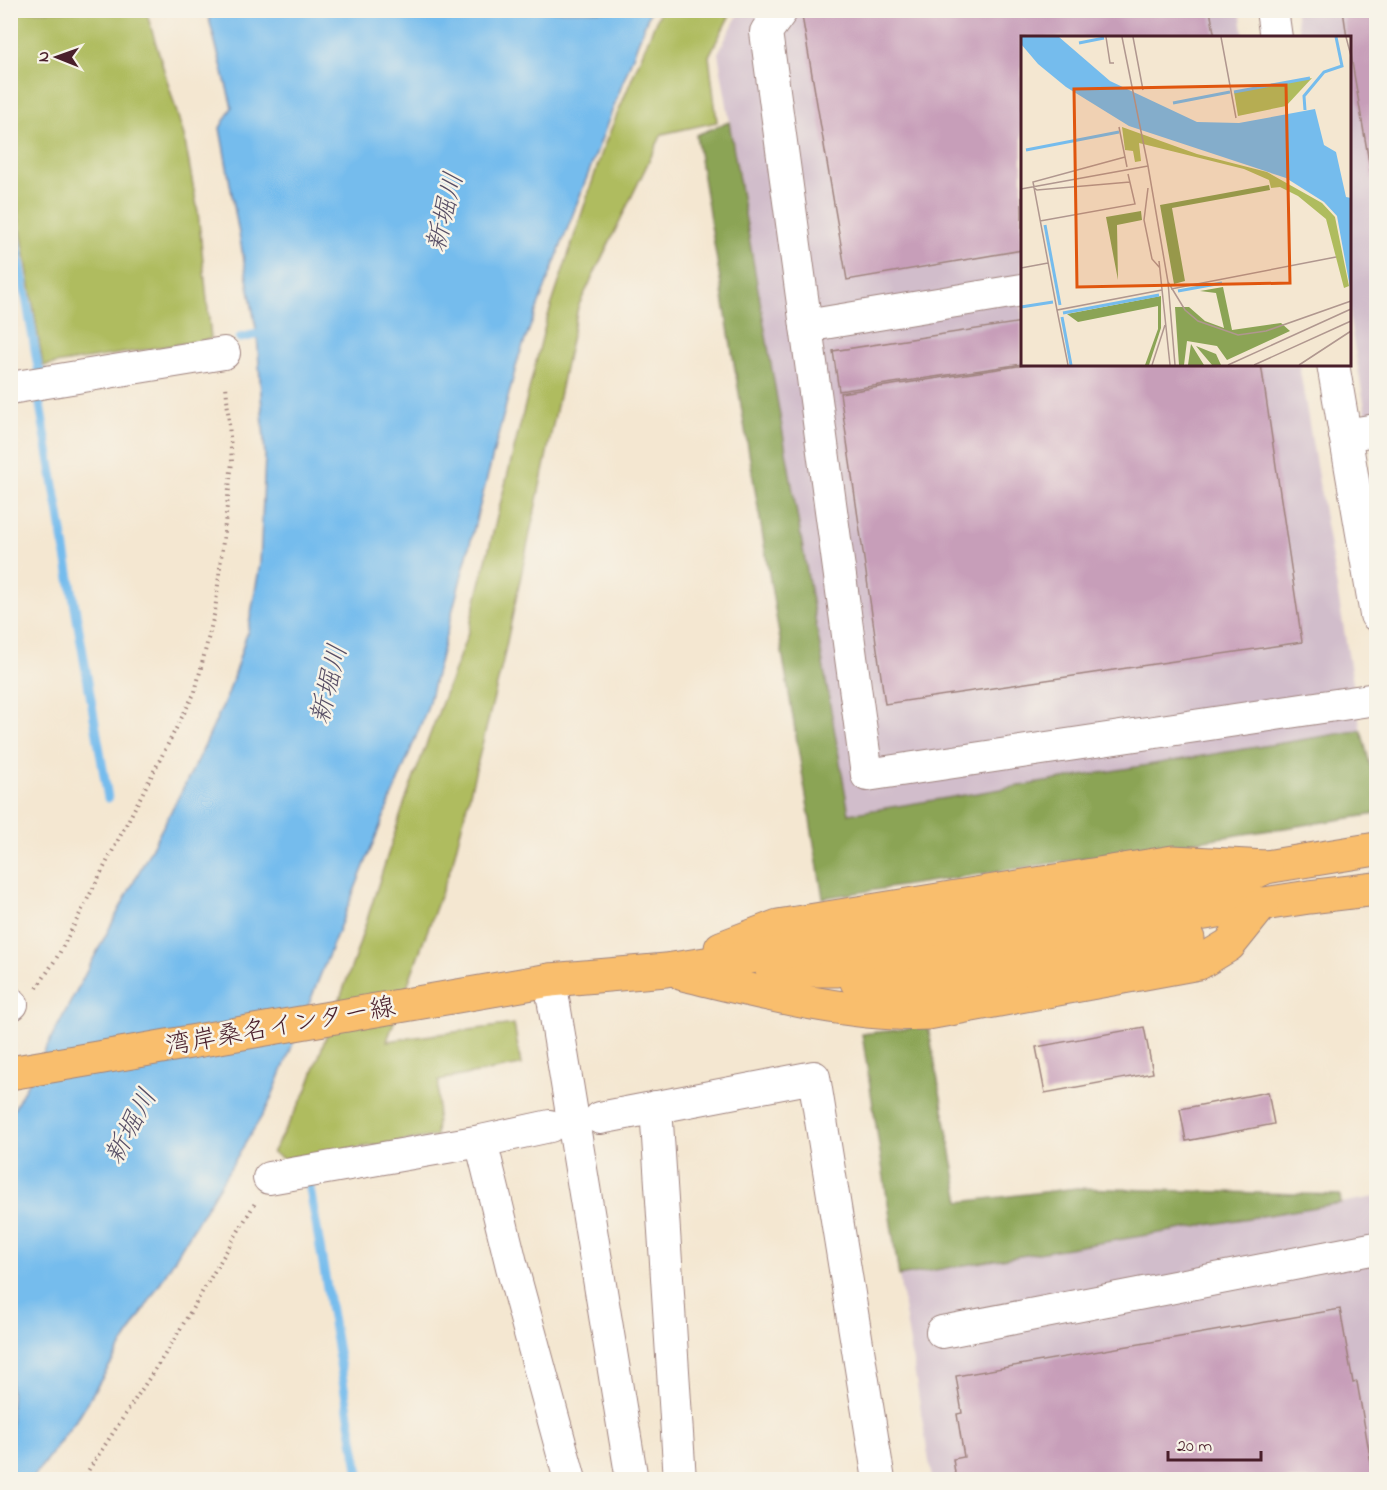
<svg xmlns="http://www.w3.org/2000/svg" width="1387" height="1490" font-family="'Indie Flower','Klee One',sans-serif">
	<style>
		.industrial { fill: #d1bdcb }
		.green { fill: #afbc5e; stroke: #7c6e44; stroke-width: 1.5 }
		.forest { fill: #8ba455; stroke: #6a6240; stroke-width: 1.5 }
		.water { fill: #75bced; stroke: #606e8c; stroke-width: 1.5 }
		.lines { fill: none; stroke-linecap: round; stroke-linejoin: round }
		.stream { stroke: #75bced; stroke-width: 9 }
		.building { fill: #c79eb9 }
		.minor-casing { stroke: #9f837e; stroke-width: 34 }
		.major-casing { stroke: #9f837e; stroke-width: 35 }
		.highway-casing { stroke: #9f837e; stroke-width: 35 }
		.path { stroke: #9f837e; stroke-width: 4; stroke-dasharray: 1.5 4.5; stroke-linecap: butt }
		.minor { stroke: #fff; stroke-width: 32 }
		.major { stroke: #f9be6d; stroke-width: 33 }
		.highway { stroke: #f9be6d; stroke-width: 33 }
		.labels { text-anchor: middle; stroke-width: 5; stroke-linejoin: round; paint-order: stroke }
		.street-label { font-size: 26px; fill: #4a1f2b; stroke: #f7f3e8 }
		.water-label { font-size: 27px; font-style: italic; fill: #574e65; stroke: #f7f3e8 }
		.inset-river { fill: none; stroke: #75bced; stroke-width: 3 }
		.inset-road { fill: none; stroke: #b0978f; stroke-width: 1.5 }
		.view { fill: #e0560e; fill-opacity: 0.15; stroke: #e0560e; stroke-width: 3 }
		.inset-edge { fill: none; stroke: #4a1f2b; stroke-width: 3 }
	</style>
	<rect width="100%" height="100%" fill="#f7f3e8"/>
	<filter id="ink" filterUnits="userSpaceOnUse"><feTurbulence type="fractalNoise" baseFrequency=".0167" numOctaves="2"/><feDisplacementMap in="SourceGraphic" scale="12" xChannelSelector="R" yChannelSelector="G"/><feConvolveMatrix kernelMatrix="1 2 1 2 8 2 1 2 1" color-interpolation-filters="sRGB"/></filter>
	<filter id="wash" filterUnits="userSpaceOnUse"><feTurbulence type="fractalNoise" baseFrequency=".008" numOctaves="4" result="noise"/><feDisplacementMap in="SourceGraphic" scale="24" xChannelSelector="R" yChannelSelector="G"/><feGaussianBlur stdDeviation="1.35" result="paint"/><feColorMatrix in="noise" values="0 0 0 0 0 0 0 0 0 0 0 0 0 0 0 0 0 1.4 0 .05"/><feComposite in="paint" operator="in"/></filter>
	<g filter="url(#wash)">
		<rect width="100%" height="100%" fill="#f4e7d1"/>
		<g class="industrial">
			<path d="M740,11H1240L1244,37L1022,38V364L1299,365L1361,730L849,814L718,53Z"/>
			<path d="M1295,11H1376V472L1350,322V38L1300,37Z"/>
			<path d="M1376,1197V1479H932L899,1276Z"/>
		</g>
		<g class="green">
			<path d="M10,11H146L184,136L198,212L211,339L43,366L11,169Z"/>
			<path d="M660,11H732L709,56L717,122L662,134L578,307L502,665L453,861L387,1041L514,1024L521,1065L439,1080L436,1136L284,1159L272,1153L306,1092L355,957L405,801L467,636L546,322L604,146Z"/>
		</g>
		<g class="forest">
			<path d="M729,122L849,814L1361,730L1376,788V814L823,898L696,135Z"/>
			<path d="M928,1026L960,1202L1077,1188L1340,1195L1341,1203L899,1276L862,1034Z"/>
		</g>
		<path class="water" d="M207,11H650L518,359L427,709L268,1106L79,1416L32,1479L11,1480V1115L199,758L228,694L248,630L260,564L265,456L257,334L220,128L232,107Z"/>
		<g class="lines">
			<g class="stream">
				<path d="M10,204L39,373L43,372"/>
				<path d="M240,338L267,332"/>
				<path d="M38,393L108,798"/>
				<path d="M308,1177L360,1480"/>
			</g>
		</g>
		<g id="blocks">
			<g class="building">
				<path d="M801,10H1210L1215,38H1022V250L847,280Z"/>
				<path d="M1343,10H1376V203L1350,51V38H1347Z"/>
				<path d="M1022,322V364L839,391L833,351Z"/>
				<path d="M1032,364H1261L1302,642L885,704L840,393Z"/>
				<path d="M1144,1027L1153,1073L1045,1093L1036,1047Z"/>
				<path d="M1268,1092L1274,1124L1186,1141L1180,1109Z"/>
				<path d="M1340,1309L1353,1383L1357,1382L1374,1480H956L953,1459L964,1457L957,1414L962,1413L956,1376Z"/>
			</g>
		</g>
	</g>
	<g filter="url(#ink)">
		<use href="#blocks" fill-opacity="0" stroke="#9f837e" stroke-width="1.5"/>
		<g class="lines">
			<defs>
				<g id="minor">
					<path d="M782,10L766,32L867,775L1376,699"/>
					<path d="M1272,10L1276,38"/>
					<path d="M806,326L1022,290"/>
					<path d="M1333,364L1376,615"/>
					<path d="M10,388L224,353"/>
					<path d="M1345,435L1376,430"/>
					<path d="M550,980L632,1480"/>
					<path d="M10,1005L12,1004"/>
					<path d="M656,1107L680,1480"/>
					<path d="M600,1118L814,1077L879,1480"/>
					<path d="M481,1141L512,1267L570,1480"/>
					<path d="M269,1178L481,1141L550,1126"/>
					<path d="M942,1332L1376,1248"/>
				</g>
				<path id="major" d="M10,1073L550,980"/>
				<g id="highway">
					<path d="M721,948L778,926L1173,862L1266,867L1376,849"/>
					<path d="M772,970H837L1309,897L1376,889"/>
					<path d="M683,974C758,992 852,1017 928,1013L1199,963L1229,945L1262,904"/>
					<path d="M550,980L666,970L1051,911L1236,881L1266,867"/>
					<path d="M857,982L925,986L1188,939"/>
				</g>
			</defs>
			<use href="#minor" class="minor-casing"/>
			<use href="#major" class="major-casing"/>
			<use href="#highway" class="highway-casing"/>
			<g class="path">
				<path d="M37,988L59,954L195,692L215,611L232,462L226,385"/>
				<path d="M82,1480L169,1348L255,1203"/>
			</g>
			<use href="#minor" class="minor"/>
			<use href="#major" class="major"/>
			<use href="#highway" class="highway"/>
		</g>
	</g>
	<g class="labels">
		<g class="street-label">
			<text transform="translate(280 1025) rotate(-10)" y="9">湾岸桑名インター線</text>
		</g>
		<g class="water-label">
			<text transform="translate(444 212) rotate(-76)" y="9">新堀川</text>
			<text transform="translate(328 684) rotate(-76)" y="9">新堀川</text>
			<text transform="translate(130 1126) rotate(-62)" y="9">新堀川</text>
		</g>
	</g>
	<g transform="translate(1021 36)">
		<rect width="330" height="330" fill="#f4e7d1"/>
		<path d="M291,42L265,70L217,80L213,56ZM101,91L176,118L246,136L301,167L314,181L328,250L323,252L305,183L277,160L259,151L250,152L248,144L223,133L118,107L120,125L114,126L112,115L104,114Z" fill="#afbc5e"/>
		<path d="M248,149L249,154L151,172L164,245L153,248L139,169ZM120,175L121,184L96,189L97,244L85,181ZM202,251L211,294L260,287L269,295L206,324L196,310L166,305L163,329H158L154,271H168L184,285L203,292L195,257L179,255ZM140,260V292L128,329H124L137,293V270L57,286L46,278ZM170,308L183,329H167ZM175,310L195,318L200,329H191Z" fill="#8ba455"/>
		<path d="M0,1H38L89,45L176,86L218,87L294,73L303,109L315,116L325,161L330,162V257L316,180L303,166L265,142L108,90L45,51L17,28L0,8Z" fill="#75bced"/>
		<path class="inset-river" d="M58,7L83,2M213,56L289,42M152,67L209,56M284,74L283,60L303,36L321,30L315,1M5,114L98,96M24,189L39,269M157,255L201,247M0,271L32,266M42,277L138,259M41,281L50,329"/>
		<path class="inset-road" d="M85,1L89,27H93M101,1L127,130M112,1L122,54M200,1L215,82M325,1L330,20M98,91L106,131M104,121L12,146L36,274L141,254M127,130L147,246L154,329M12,151L16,154L109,146M127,152L123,184L131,223L139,232M0,153L127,130M19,185L114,168L107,138M138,225L149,329M0,232L27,227M147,246L164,274L177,285L217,299L245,295L330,265M150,253L315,221M36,274L47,329M131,329L144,289M207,329L330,273M233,329L330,285M278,329L330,295"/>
		<path class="view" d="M265,49L269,247L56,251L53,53Z"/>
		<rect width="330" height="330" class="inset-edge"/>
	</g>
	<rect width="1387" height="1490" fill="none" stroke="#f7f3e8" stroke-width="36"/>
	<g transform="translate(57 57) rotate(271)" stroke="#f7f3e8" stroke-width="4.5" paint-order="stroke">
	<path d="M0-4.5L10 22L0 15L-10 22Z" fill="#4a1f2b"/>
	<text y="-9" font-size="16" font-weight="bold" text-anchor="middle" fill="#4a1f2b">N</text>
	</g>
	<path d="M1168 1451v9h93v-9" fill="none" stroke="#4a1f2b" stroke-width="3"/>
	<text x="1177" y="1451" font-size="18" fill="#4a1f2b" stroke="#f7f3e8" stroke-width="4.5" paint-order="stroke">20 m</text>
</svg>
